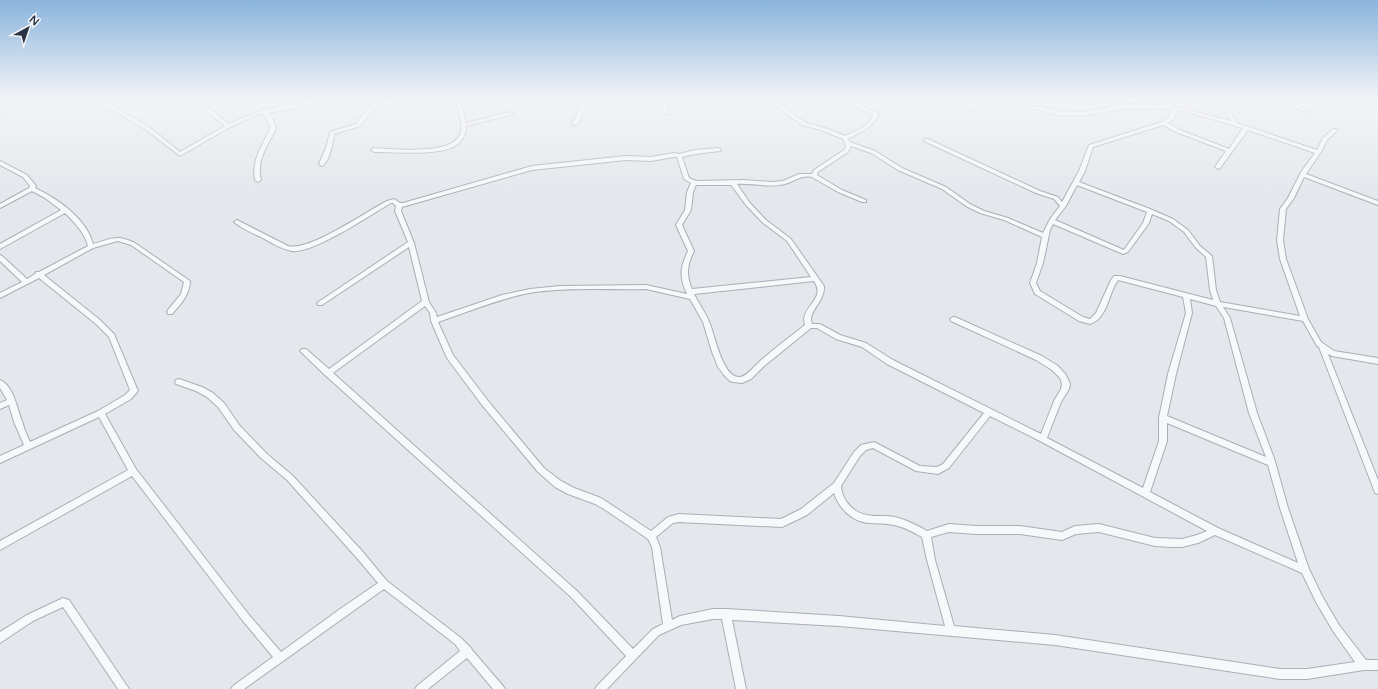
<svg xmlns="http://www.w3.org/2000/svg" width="1378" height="689" font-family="'Varela Round',sans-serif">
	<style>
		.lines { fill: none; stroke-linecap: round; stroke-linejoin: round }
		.minor-casing { stroke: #a9aeb7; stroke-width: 2 }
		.minor { fill: #f7f8fa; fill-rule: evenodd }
	</style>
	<rect width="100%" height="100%" fill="#e4e7ec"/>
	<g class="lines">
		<defs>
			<g id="minor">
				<path d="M91,100H98L105,102L149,127L180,152L225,126L191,100C202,100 219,116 229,124L262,110L294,104L292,100H296L298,103L320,100H331L329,101L268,113L273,120L276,128C268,146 256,159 261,180L258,182L255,180C251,159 263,146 270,128L267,120L263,114L257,115L230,127L180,156L145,129L101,104Z"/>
				<path d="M363,100H379L411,104L437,100H449L447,101L411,106L378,103L360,126L334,134C333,143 330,161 322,166L320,165L319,164L326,148L330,132L356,124L373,102L365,101Z"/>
				<path d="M456,100H460L466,123L511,112L514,114L466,126C466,133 464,138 459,143C445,157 394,152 374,152L371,150L374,148C393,149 450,155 459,136C465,126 458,110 456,100Z"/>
				<path d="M584,100H588L578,124L577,125H573L572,124Z"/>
				<path d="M661,100H665L669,113L668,114L663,113Z"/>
				<path d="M725,100H739C736,102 728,102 725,100Z"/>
				<path d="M765,100H771L781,105L806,123L825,128L845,136C855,131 869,127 873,115L843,100H849L878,113L879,114C873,128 860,132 848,139L850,142L875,151L902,168L946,187L970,204L984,211L1008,218L1043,233L1050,219L1060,206L1054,199L1036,193L924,141V139H928L1040,191L1058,197L1062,202L1079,171L1089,145L1162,122L1170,117L1172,109L1128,108L1083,116L1059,115L1000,101L998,100H1006L1059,111L1083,112L1128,104L1165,105L1161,100H1166L1171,106L1231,121L1218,100H1222L1237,123L1317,150L1323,138L1333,129H1337V131L1327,140L1321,152L1306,174L1378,201V205L1304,177L1294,198L1286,209L1283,240L1286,259L1308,319L1321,342L1334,351L1378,358V364L1332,356L1328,354L1378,480V494L1375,493L1374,490L1319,347L1317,346L1303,321L1223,307L1230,318L1257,413L1274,458L1288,508L1309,569L1322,596L1339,625L1366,660H1378V670H1364L1307,679H1280L1055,645L839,626L732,620L746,689H736L722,619H713L681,625L659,635L607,689H595L597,686L626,656L571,597L325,375L300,351L302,349H306L329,369L422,301L409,247L322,305H318L317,303L408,242L395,211L396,206L393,203H391C370,215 313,254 292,251C281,249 270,242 261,237C252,233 241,228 234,222L237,220L239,221L288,246C309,252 367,211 387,201L394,199L400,203H403L532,166L626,156L651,157L674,153L679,154L695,150L718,148L721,150L720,151L695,154L682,157L689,178L696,181L744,180L773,182L783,181L799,174H812L814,170L844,150L846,147L843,139L821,130L802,125L777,107ZM1177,110L1205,117L1243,128L1229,149L1180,130L1168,123L1174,119ZM1163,125L1176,132L1226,151L1215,167L1218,169L1220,168L1248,130L1315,153L1301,172L1288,198L1280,209L1277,240L1280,259L1300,316L1220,302L1216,290L1212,256L1200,246L1188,230L1173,219L1150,209L1079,182L1085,171L1093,147ZM851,146L871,153L898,170L942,189L966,206L980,213L1004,220L1042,237L1037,263L1030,283L1035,294L1079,321L1090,324C1108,318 1108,294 1118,280L1183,297L1186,313L1168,374L1159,418V441L1143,488L1047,438L1061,402L1069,389L1070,384L1066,375L1058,366L1042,356L955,317H953L950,319L951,321L1036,360L1052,370L1060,378L1062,384L1061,389L1054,401L1041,434L893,360L866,343L840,335L820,324H812C807,311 825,303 824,286L791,239L766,220L750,203L737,184C753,183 769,188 785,184C796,181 800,175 812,177L838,192L862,202H866V200L842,190L817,175L818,172L848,152ZM674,157H677L684,179L691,183L687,192L685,210L676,225L688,251C680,268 679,277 687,294L646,285L560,286L530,289L502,295L437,317L436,313L429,302L414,243L401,211L402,207L532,170L626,160L651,161ZM696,185H731L746,205L762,222L787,241L811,277L692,289C686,275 687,265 694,251L682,225L691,210L693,192ZM1077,185L1147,212L1143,223L1124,250L1055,220L1066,206ZM1152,214L1169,221L1184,232L1196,248L1206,257L1210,290L1213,300L1120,276H1114L1111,280L1096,313L1090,319L1083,317L1040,291L1036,283L1043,263L1050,230L1053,224L1123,254L1128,252L1149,223ZM814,281C827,300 799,307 805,325C789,338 770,351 755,366C751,370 746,376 740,377C723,379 715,336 710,324C706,313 699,304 694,294ZM646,289L690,299L703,322L712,352L718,367L724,375L730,381L733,382L742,383L751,379L763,367L811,328H817L836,339L862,347L887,364L984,413L943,464L937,467L920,466L874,442L861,445L854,452L834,483L801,509L781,519L679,514L668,517L651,531L601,498L574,488L561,481L544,468L488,401L453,355L438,322C468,312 498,299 529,293C566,287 608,290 646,289ZM1190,299L1216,306L1224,318L1249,413L1266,457L1167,416L1176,374L1192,313ZM425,306L430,313L431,321L447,358L482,405L538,472L555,487L568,494L595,504L604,509L648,539L652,547L663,624L653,629L633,649L577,591L333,373ZM990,416L1040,441L1207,531L1197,535L1182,539L1155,538L1099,524L1075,526L1062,532L1020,526H976L949,524L927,531C917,525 906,520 895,517C885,515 876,517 867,515C853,513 842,500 841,486L860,456L866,450L873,448L916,471L938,474L949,468ZM1167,423L1268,465L1280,508L1298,563L1218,528L1150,492L1167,441ZM834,493C839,509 853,522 869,523C878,524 886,523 894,525C904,527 913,532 922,537L927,560L945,626L839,616L726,609H713L680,616L672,620L660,547L656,537L673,523L679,522L782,527L807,515ZM949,532L976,534H1020L1062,540L1076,534L1099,532L1155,546L1171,547H1182L1198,543L1215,535L1302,573L1316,602L1333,631L1355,662L1307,669H1280L1055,635L954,626L935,560L931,537Z"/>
				<path d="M981,100H986L974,110H970V108Z"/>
				<path d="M1280,100H1286L1310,111L1305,112Z"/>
				<path d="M1370,101L1378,102V104L1370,103Z"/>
				<path d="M3,108L6,110L0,114V110Z"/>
				<path d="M0,161L27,175L36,186L35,188C58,199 87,219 93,244C112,239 116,234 135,243L190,281C190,294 181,304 172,314H168L167,312L168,310L181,294L184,282L131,245L118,241L93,248L44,275L100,320L114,334L138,391L131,399L105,414L136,469L249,615L281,652L340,609L378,583L356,557L287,480L261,458L234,430L218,407L207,397L196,391L176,384L175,382L176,380L179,379L202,387L213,393L224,403L240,426L267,454L293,476L362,551L387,581L461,638L471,648L472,650L503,686L505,689H493L467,658L428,689H415L417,686L460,651L455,644L384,589L244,689H231L233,686L273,657L243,621L132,476L0,550V541L128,470L99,417L0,463V456L24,445L14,422L9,405L0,409V403L7,400L0,388V380C14,386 17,409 22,421C24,429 27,436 30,442L98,411L125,395L130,390L109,337L96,324L39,278L0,298V293L22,282L0,261V255L2,256L27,279L35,274L36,272H39L88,246C84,232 75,223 65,213L0,249V244L61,210L45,198L32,191L0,208V204L29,188L30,186L23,177L0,165Z"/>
				<path d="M63,598L69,600L129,689H118L63,607L33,621L0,643V632L27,615Z"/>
			</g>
		</defs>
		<use href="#minor" class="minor-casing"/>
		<use href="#minor" class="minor"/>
	</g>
	<linearGradient id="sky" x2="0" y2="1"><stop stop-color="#8bb4dd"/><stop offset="0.51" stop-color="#f3f4f6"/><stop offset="1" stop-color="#f3f4f6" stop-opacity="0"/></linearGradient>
	<rect width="1378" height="196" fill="url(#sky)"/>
	<g transform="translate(28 28) rotate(40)" stroke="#f4f6f9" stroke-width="3" paint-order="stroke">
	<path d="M0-3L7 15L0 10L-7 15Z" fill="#2b3445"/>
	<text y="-6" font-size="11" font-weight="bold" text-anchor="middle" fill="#2b3445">N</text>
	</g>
</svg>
